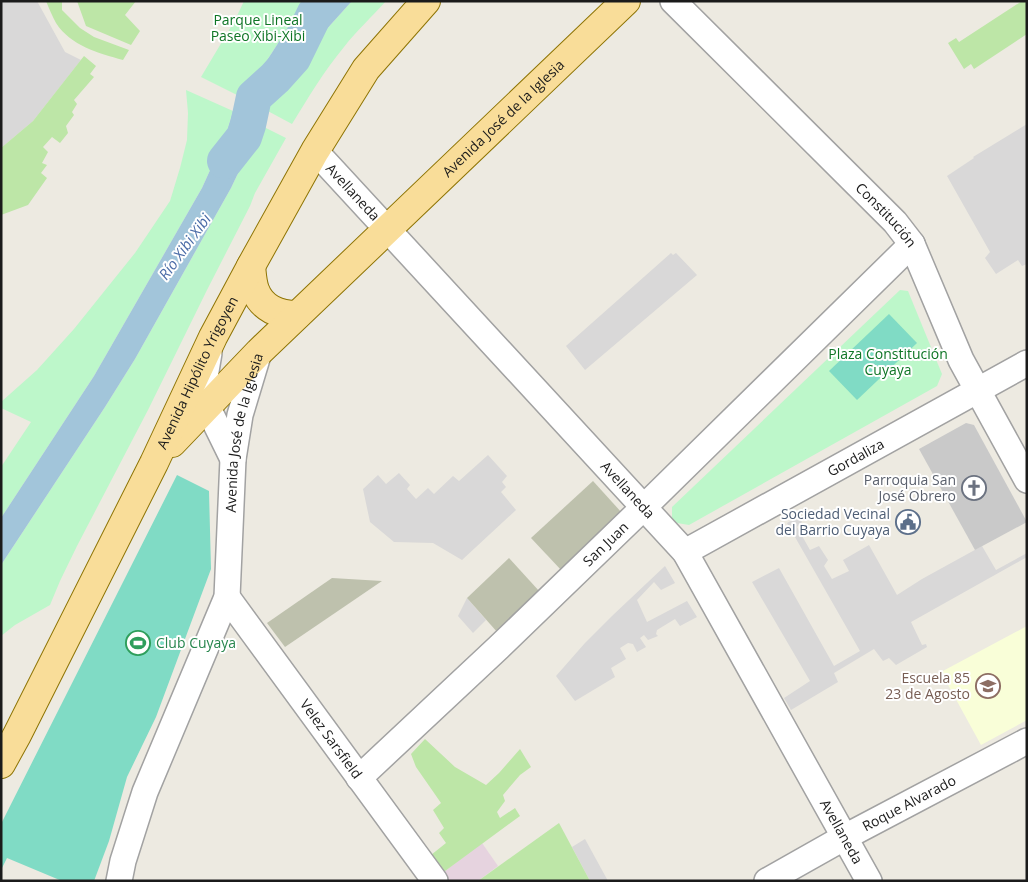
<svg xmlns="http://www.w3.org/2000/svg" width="1028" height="882" font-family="'Open Sans',sans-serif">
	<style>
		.residential { fill: #d9d8d8 }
		.industrial { fill: #e6d3df }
		.education { fill: #f9fed8 }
		.religious { fill: #c9c9c9 }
		.construction { fill: #bec1ad }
		.grass { fill: #bde6a7 }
		.park { fill: #bdf7ca }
		.pitch { fill: #80dbc5 }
		.water { fill: #a2c5da }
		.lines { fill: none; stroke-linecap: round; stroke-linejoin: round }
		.river { stroke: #a2c5da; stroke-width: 36 }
		.minor-casing { stroke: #a2a2a2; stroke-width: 28 }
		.major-casing { stroke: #8e7404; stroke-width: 30 }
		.minor { stroke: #fff; stroke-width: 25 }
		.major { stroke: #f9dd99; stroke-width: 28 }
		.labels { text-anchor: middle; stroke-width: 4; stroke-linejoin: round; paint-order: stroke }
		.park-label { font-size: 14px; fill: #0e7525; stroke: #fff }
		.street-label { font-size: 14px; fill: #1b1b1b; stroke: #fff }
		.worship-label { font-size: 14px; fill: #5b616d; stroke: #fff; text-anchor: end }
		.service-label { font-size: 14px; fill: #4e5e75; stroke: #fff; text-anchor: end }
		.leisure-label { font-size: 14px; fill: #27864d; stroke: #fff; text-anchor: start }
		.education-label { font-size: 14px; fill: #785e54; stroke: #fff; text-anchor: end }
		.water-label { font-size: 15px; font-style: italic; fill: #4b6ca7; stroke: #fff }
	</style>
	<rect width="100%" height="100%" fill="#edeae1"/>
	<g class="residential">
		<path d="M1,1H37L65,52L81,60L33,121L1,148Z"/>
		<path d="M1027,124V264L1022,266L1018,260L996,274L985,258L990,252L947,176L974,158L973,157Z"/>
		<path d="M671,253L673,255L676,253L697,275L585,370L566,346Z"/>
		<path d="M488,455L507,476L502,482L506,487L501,492L516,510L462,560L433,543L394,542L370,522L363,489L378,475L386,484L399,473L410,485L407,489L416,499L428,488L434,494L453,476L459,481Z"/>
		<path d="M799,516L802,522L797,527L810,550L819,546L828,560L824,566L832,579L849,571L843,560L869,545L897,595L922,579L982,546L996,570L1027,553V557L911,622L922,645L926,644L927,647L896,665L889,658L883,661L874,649L834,673L838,682L791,710L784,698L810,681L752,582L779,568L834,666L860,651L787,523Z"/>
		<path d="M665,566L675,583L661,590L654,582L637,600L647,622L687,601L697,617L680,626L675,619L657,630L656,634L658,636L648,640L644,635L640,638L646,647L637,652L633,644L628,643L620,648L626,659L611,668L615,677L575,701L556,676L585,643L612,616Z"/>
		<path d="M467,598L486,620L473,633L458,616Z"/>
		<path d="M585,839L608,881H590L572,847Z"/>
	</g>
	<path class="industrial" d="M482,843L498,866L478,881H445L441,874Z"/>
	<path class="education" d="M1027,626V720L981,745L941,672Z"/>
	<path class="religious" d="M966,423L974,425L1027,522L975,550L919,449Z"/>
	<g class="construction">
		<path d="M593,481L622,513L562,571L531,538Z"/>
		<path d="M509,558L540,592L498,633L467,598Z"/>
		<path d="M332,578L382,581L285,647L267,623Z"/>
	</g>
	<g class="grass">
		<path d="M46,1H62V10L80,28L94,37L129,50L123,60C98,53 71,46 56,23C52,16 49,8 46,1Z"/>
		<path d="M77,1H136L125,15L140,31L131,45L86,26Z"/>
		<path d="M1022,1H1027V34L974,69L971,64L964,69L948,43L956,38L959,42Z"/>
		<path d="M84,56L96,66L90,74L94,77L74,100L77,104L72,112L74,115L66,126L68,133L60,143L52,137L43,147L48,152L42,163L47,165L41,173L47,178L28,205L1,215V148L33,121Z"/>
		<path d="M425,739L455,767L486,785L499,773L520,749L531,767L520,775L503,795L505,801L497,812L500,818L515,808L520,816L441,874L431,855L446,843L439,833L444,828L433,810L441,803L416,767L411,754Z"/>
		<path d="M559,823L590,881H478Z"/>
	</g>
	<g class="park">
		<path d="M244,1H305L243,98L201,77L235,20Z"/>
		<path d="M352,1H386C372,17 357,30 344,47C324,71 308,98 292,124L264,109L315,42Z"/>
		<path d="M186,90L233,111L226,135L202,188L94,376L1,518V467L31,422L1,408V402L37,370L74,329L135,253L170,201L180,168L187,140L188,113Z"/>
		<path d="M260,125L286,138L255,193L250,206L207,290L148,410L77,546L60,581L50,605L15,625L1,636V565L105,407L135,359L231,188L251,146Z"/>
		<path d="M900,290L908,291L942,374L937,386L689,525L677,523L672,518V507Z"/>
	</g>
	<g class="pitch">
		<path d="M889,314L917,343L857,400L829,371Z"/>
		<path d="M177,475L209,491L211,569L156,717L127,777L109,841L94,881H62L7,858L1,870V824Z"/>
	</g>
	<g class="water">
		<path d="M305,1H352L315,42L264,109L243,98Z"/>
		<path d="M233,111L260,125L251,146L231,188L135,359L105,407L1,565V518L94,376L202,188L226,135Z"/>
	</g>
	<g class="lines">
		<path class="river" d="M225,161L244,137L248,125L254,97L275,78L293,58L315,13L325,1"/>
		<defs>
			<g id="minor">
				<path id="s1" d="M673,1L895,222L912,244L961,360L1027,480"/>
				<path id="s2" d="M315,151L685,552L869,881"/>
				<path d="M209,353L205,377L207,406L233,459"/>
				<path id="s3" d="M685,552L1027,363"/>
				<path id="s4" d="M227,597L435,881"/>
				<path id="s5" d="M359,778L499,647L644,507L912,244"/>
				<path id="s6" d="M119,881L123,861L145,792L227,597L233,459L240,415L259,352"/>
				<path id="s7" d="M767,881L845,837L1027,741"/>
			</g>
			<g id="major">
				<path d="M251,266C252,274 252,282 255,290C262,309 279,315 297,315"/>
				<path id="s8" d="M172,443L259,352L626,1"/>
				<path id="s9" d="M1,764L17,735L154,463L213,337L251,266L315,151L366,69L426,1"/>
			</g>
		</defs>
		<use href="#minor" class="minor-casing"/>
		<use href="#major" class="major-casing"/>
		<use href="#minor" class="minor"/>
		<use href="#major" class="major"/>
	</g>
	<defs>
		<symbol id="church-ring" viewBox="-11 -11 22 22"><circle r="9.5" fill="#fff" stroke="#6b7280" stroke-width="1.5"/><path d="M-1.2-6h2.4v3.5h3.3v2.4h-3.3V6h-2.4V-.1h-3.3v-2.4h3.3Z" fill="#6b7280"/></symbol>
		<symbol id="civic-ring" viewBox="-11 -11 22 22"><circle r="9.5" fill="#fff" stroke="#5c6f8a" stroke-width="1.5"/><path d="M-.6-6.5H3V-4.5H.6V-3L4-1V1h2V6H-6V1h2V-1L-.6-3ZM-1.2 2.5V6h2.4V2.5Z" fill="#5c6f8a"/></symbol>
		<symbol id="stadium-ring" viewBox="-11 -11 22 22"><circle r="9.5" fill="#fff" stroke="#2e9e5b" stroke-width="1.5"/><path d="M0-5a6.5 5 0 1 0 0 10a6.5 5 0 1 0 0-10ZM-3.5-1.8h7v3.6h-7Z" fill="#2e9e5b"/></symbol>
		<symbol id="school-ring" viewBox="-11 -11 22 22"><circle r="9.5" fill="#fff" stroke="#8d6e63" stroke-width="1.5"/><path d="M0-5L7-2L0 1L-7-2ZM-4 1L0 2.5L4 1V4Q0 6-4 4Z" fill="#8d6e63"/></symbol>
	</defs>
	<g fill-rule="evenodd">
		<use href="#church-ring" x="960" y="474" width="28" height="28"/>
		<use href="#civic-ring" x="894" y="508" width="28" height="28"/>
		<use href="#stadium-ring" x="124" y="629" width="28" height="28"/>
		<use href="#school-ring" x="974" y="672" width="28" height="28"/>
	</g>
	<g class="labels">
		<g class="park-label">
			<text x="258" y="25">Parque Lineal<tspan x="258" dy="16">Paseo Xibi-Xibi</tspan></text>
			<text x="888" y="359">Plaza Constitución<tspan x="888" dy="16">Cuyaya</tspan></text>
		</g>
		<g class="street-label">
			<text dy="5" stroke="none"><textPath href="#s8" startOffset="464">Avenida José de la Iglesia</textPath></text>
			<text dy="5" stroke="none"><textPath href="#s2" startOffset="56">Avellaneda</textPath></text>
			<text dy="5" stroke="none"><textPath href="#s1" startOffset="302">Constitución</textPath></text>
			<text dy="5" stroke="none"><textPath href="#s9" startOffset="438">Avenida Hipólito Yrigoyen</textPath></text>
			<text dy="5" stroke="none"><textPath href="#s6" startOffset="470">Avenida José de la Iglesia</textPath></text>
			<text dy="5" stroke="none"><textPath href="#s3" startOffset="195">Gordaliza</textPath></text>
			<text dy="5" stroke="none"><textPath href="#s2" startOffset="461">Avellaneda</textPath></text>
			<text dy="5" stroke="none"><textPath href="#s5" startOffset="340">San Juan</textPath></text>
			<text dy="5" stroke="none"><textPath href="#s4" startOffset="176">Velez Sarsfield</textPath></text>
			<text dy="5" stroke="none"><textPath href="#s7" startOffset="162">Roque Alvarado</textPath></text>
			<text dy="5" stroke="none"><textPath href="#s2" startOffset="866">Avellaneda</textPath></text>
		</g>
		<g class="worship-label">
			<text x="956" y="485">Parroquia San<tspan x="956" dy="16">José Obrero</tspan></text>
		</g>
		<g class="service-label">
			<text x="890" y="519">Sociedad Vecinal<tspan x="890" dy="16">del Barrio Cuyaya</tspan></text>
		</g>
		<g class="leisure-label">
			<text x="156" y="648">Club Cuyaya</text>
		</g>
		<g class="education-label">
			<text x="970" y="683">Escuela 85<tspan x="970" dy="16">23 de Agosto</tspan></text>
		</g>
		<g class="water-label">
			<text transform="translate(185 247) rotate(-54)" y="5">Río Xibi Xibi</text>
		</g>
	</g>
	<rect width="1028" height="882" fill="none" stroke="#1b1b1b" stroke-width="5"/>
</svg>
